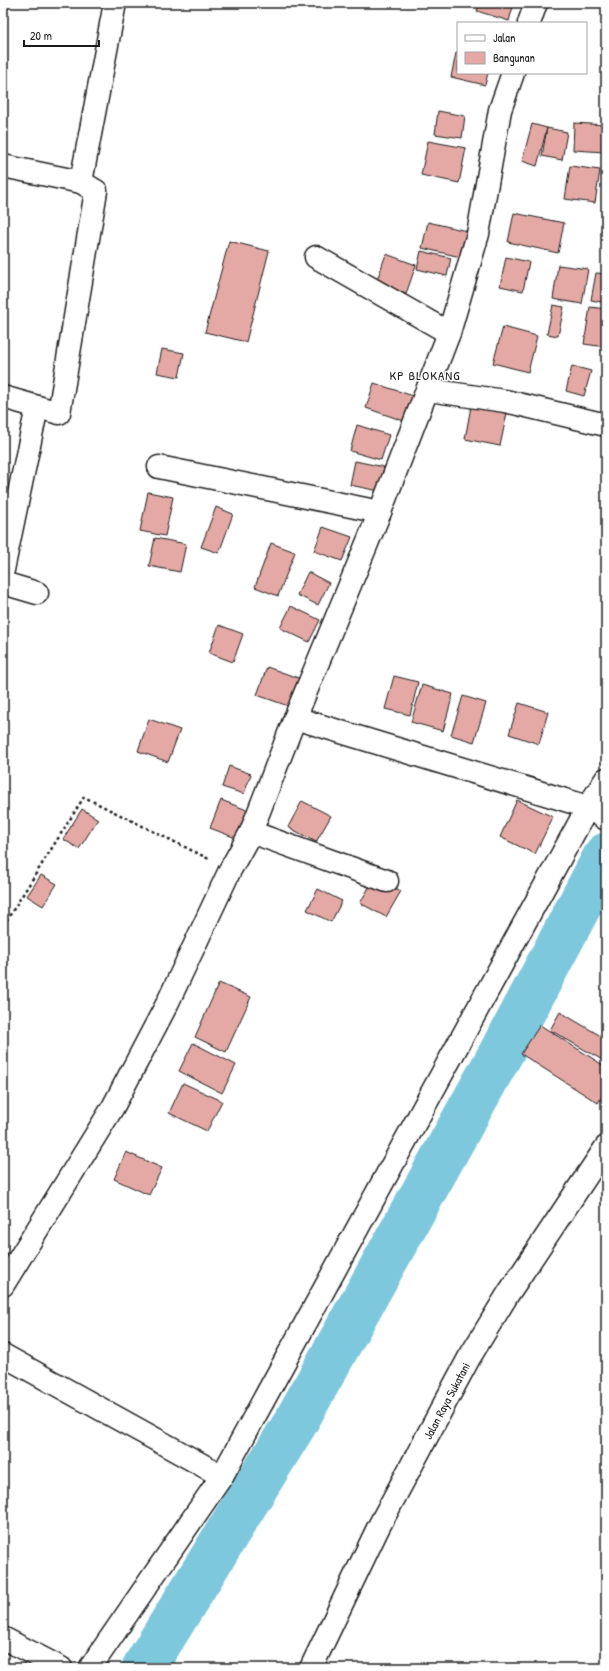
<svg xmlns="http://www.w3.org/2000/svg" width="609" height="1671" font-family="'Patrick Hand',sans-serif">
	<style>
		.lines { fill: none; stroke-linecap: round; stroke-linejoin: round }
		.river { stroke: #7ec8de; stroke-width: 45 }
		.building { fill: #e4a9a5; stroke: #1c1c1c }
		.minor-casing { stroke: #1c1c1c; stroke-width: 25 }
		.major-casing { stroke: #1c1c1c; stroke-width: 25 }
		.path { stroke: #1c1c1c; stroke-width: 2.5; stroke-dasharray: 3 3; stroke-linecap: butt }
		.minor { stroke: #fff; stroke-width: 22 }
		.major { stroke: #fff; stroke-width: 22 }
		.labels { text-anchor: middle; stroke-width: 3; stroke-linejoin: round; paint-order: stroke }
		.street-label { font-size: 12px; fill: #1c1c1c; stroke: #fff }
		.neighbourhood-label { font-size: 13px; letter-spacing: 1px; fill: #1c1c1c; stroke: #fff }
	</style>
	<rect width="100%" height="100%" fill="#fff"/>
	<filter id="ink" filterUnits="userSpaceOnUse"><feTurbulence type="fractalNoise" baseFrequency=".025" numOctaves="2"/><feDisplacementMap in="SourceGraphic" scale="8" xChannelSelector="R" yChannelSelector="G"/><feConvolveMatrix kernelMatrix="1 2 1 2 8 2 1 2 1" color-interpolation-filters="sRGB"/></filter>
	<g filter="url(#ink)">
		<g class="lines">
			<path class="river" d="M144,1668L294,1425L511,1035L606,855"/>
		</g>
		<g class="building">
			<path d="M480,3H514L509,21L477,11Z"/>
			<path d="M456,53H458V73H488L485,85L451,77Z"/>
			<path d="M438,111L465,116L462,138L435,134Z"/>
			<path d="M574,123L606,125L605,152L573,150Z"/>
			<path d="M532,124L547,128L537,166L522,161Z"/>
			<path d="M547,128L567,132L562,160L542,156Z"/>
			<path d="M428,141L466,148L459,183L421,175Z"/>
			<path d="M570,166L600,170L595,203L565,199Z"/>
			<path d="M514,213L564,223L558,253L508,242Z"/>
			<path d="M428,222L471,232L465,258L422,248Z"/>
			<path d="M229,241L269,251L246,342L205,332Z"/>
			<path d="M421,251L451,258L447,276L417,269Z"/>
			<path d="M386,254L416,265L406,294L376,283Z"/>
			<path d="M506,257L529,262L523,291L500,286Z"/>
			<path d="M558,265L588,269L582,304L553,299Z"/>
			<path d="M596,273L606,274V303L591,300Z"/>
			<path d="M553,305L564,307L558,336L547,334Z"/>
			<path d="M590,307L606,309V347L584,344Z"/>
			<path d="M503,327L537,336L528,372L493,363Z"/>
			<path d="M162,349L184,353L179,377L157,373Z"/>
			<path d="M572,366L591,371L584,396L566,391Z"/>
			<path d="M374,383L413,396L404,421L366,408Z"/>
			<path d="M472,401L508,408L500,446L465,439Z"/>
			<path d="M357,425L389,435L381,460L350,451Z"/>
			<path d="M355,461L384,467L379,491L350,485Z"/>
			<path d="M148,492L173,497L165,536L140,531Z"/>
			<path d="M216,507L233,514L219,553L201,547Z"/>
			<path d="M323,527L352,537L342,561L314,551Z"/>
			<path d="M155,538L186,544L180,572L149,566Z"/>
			<path d="M271,543L295,552L278,596L255,587Z"/>
			<path d="M308,572L329,583L318,605L297,595Z"/>
			<path d="M291,606L320,620L309,642L280,628Z"/>
			<path d="M219,625L243,634L233,662L209,653Z"/>
			<path d="M267,667L304,680L294,708L257,695Z"/>
			<path d="M394,676L418,682L410,715L385,709Z"/>
			<path d="M422,685L453,694L443,731L411,722Z"/>
			<path d="M463,696L486,703L474,742L451,735Z"/>
			<path d="M519,703L548,712L539,744L509,734Z"/>
			<path d="M149,719L180,730L168,762L138,751Z"/>
			<path d="M229,766L251,774L244,794L222,787Z"/>
			<path d="M221,800L252,812L241,840L210,828Z"/>
			<path d="M517,800L553,817L535,854L500,837Z"/>
			<path d="M302,801L331,816L316,842L288,827Z"/>
			<path d="M82,809L98,819L79,849L63,839Z"/>
			<path d="M41,875L57,884L43,906L27,896Z"/>
			<path d="M375,877L401,891L386,917L360,903Z"/>
			<path d="M318,889L342,901L331,922L307,910Z"/>
			<path d="M219,983L251,997L226,1052L195,1037Z"/>
			<path d="M560,1012L606,1039V1062L550,1030Z"/>
			<path d="M540,1025L606,1067V1090L598,1103L521,1054Z"/>
			<path d="M193,1043L236,1065L222,1093L179,1071Z"/>
			<path d="M183,1083L222,1101L207,1131L169,1113Z"/>
			<path d="M126,1152L162,1168L149,1195L114,1179Z"/>
		</g>
		<g class="lines">
			<defs>
				<g id="minor">
					<path d="M529,23L536,3"/>
					<path d="M3,166L81,182L96,191L59,413L3,397"/>
					<path d="M81,182L115,3"/>
					<path d="M316,257L449,333"/>
					<path d="M428,390L505,401L606,425"/>
					<path d="M159,467L380,512"/>
					<path d="M3,570L37,407"/>
					<path d="M3,583L37,593"/>
					<path d="M295,718L588,807L606,819"/>
					<path d="M251,832L387,881"/>
					<path d="M3,1285L113,1107L167,1004L230,870L251,832L295,718L380,512L449,333L478,234L500,110L513,73"/>
					<path d="M3,1355L222,1476"/>
					<path d="M3,1638L61,1668"/>
					<path d="M90,1668L222,1476L588,807L606,779"/>
				</g>
				<path id="major" d="M311,1668L378,1528L469,1358L508,1294L606,1147"/>
			</defs>
			<use href="#minor" class="minor-casing"/>
			<use href="#major" class="major-casing"/>
			<path class="path" d="M3,926L84,797L209,859"/>
			<use href="#minor" class="minor"/>
			<use href="#major" class="major"/>
		</g>
	</g>
	<g class="labels">
		<g class="street-label">
			<text transform="translate(447 1401) rotate(-62)" y="4">Jalan Raya Sukatani</text>
		</g>
		<g class="neighbourhood-label">
			<text x="425" y="380">KP BLOKANG</text>
		</g>
	</g>
	<rect width="609" height="1671" fill="none" stroke="#fff" stroke-width="16"/>
	<rect x="8" y="8" width="593" height="1655" fill="none" stroke="#1c1c1c" stroke-width="1.5" filter="url(#ink)"/>
	<rect x="457" y="22" width="130" height="52" fill="#ffffff" stroke="#a4a4a4"/>
	<rect x="465" y="35" width="20" height="6" fill="#ffffff" stroke="#a4a4a4"/>
	<text x="493" y="42" font-size="12" fill="#1c1c1c">Jalan</text>
	<rect x="465" y="52" width="20" height="12" fill="#e4a9a5" stroke="#a4a4a4"/>
	<text x="493" y="62" font-size="12" fill="#1c1c1c">Bangunan</text>
	<path d="M24 40v6h75v-6" fill="none" stroke="#1c1c1c" stroke-width="2"/>
	<text x="30" y="40" font-size="12" fill="#1c1c1c" stroke="#ffffff" stroke-width="3" paint-order="stroke">20 m</text>
</svg>
